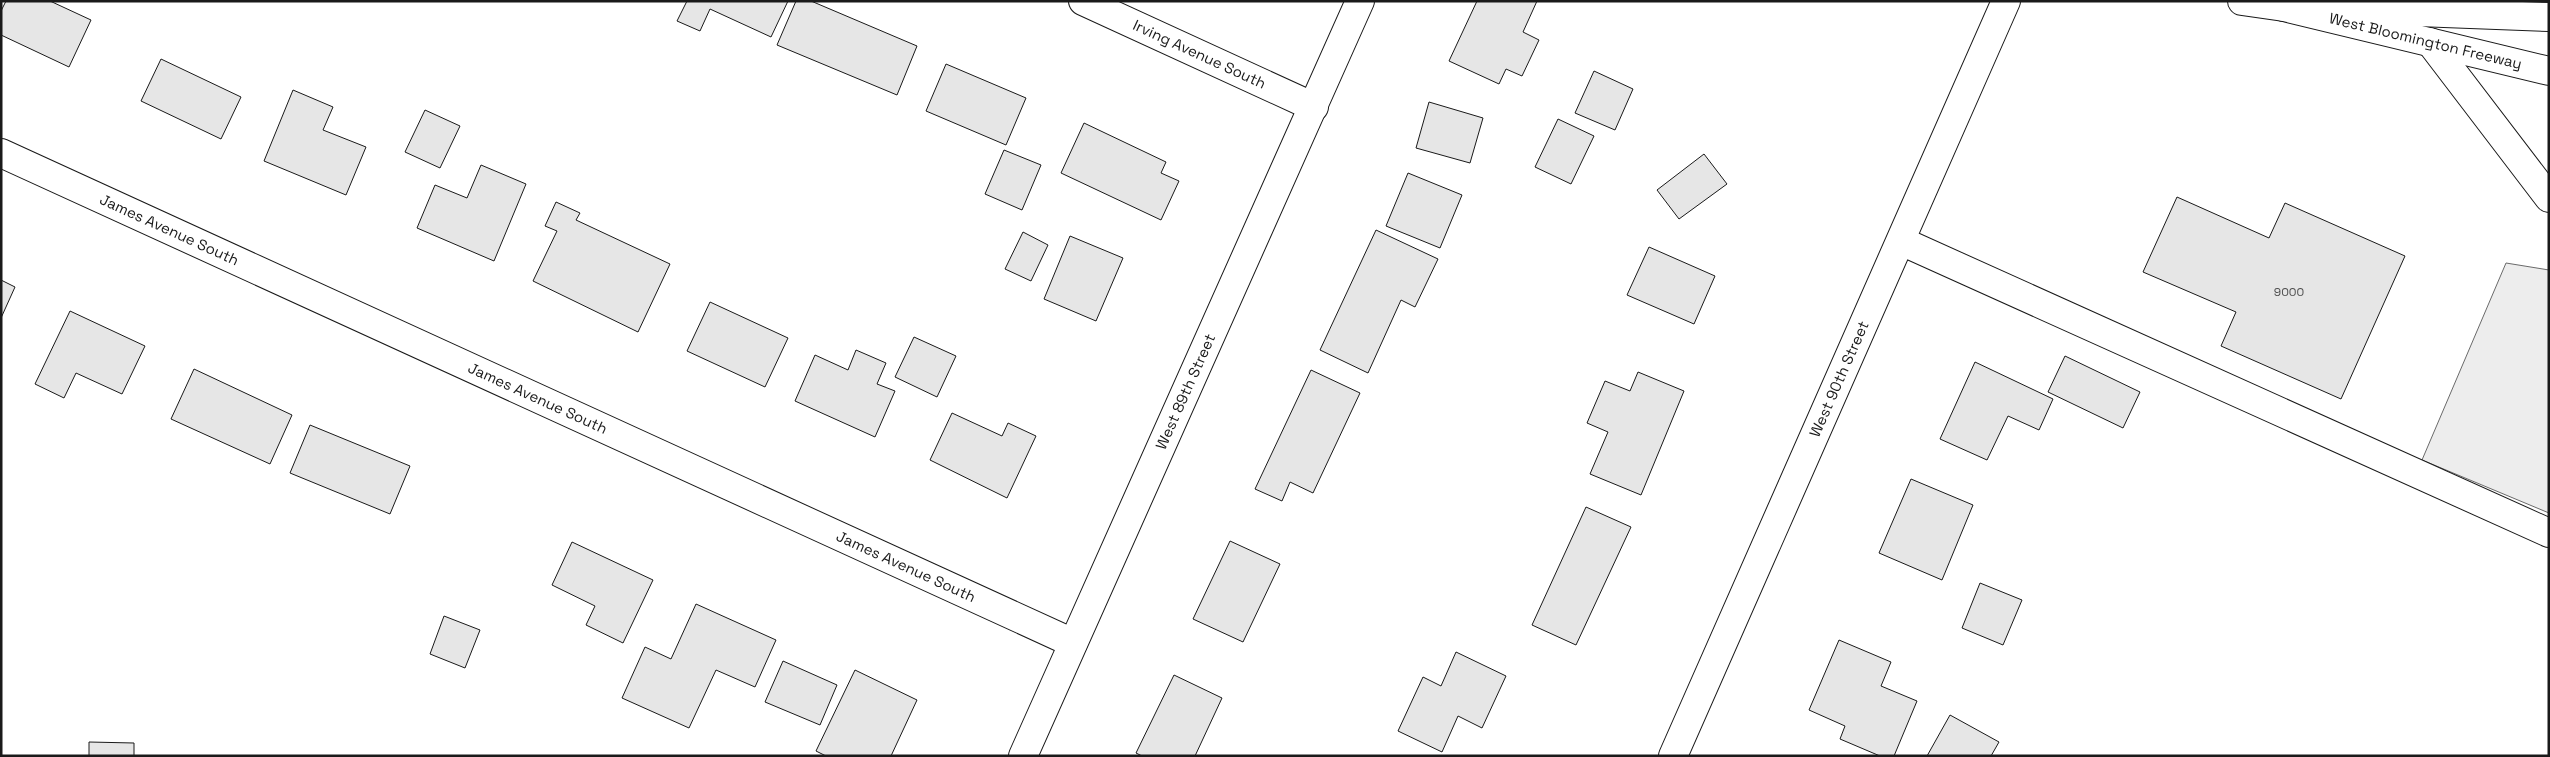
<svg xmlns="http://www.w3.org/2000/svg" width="2550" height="757" font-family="'Space Grotesk',sans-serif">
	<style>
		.built { fill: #ededed; stroke: #6a6a6a }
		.building { fill: #e6e6e6; stroke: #1a1a1a }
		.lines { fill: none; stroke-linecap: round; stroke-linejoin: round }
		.minor-casing { stroke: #1a1a1a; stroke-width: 30 }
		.highway-casing { stroke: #1a1a1a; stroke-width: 30 }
		.minor { stroke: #fff; stroke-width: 28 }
		.highway { stroke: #fff; stroke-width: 28 }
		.labels { text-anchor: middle; stroke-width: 4; stroke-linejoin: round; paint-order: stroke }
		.number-label { font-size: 12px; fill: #4d4d4d }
		.street-label { font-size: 15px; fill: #1a1a1a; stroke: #fff }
	</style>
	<rect width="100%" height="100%" fill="#fff"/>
	<path class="built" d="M2506,263L2549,270V513L2422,460Z"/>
	<g class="building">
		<path d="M6,1H50L91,20L69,67L1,35V11Z"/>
		<path d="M687,1H788L771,37L710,9L700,31L677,21Z"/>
		<path d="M796,1H811L917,46L897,95L777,45Z"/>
		<path d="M1477,1H1537L1523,32L1539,40L1522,76L1506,69L1499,84L1449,61Z"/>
		<path d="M161,59L241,97L221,139L141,101Z"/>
		<path d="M946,64L1026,98L1006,145L926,111Z"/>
		<path d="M1594,71L1633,89L1615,130L1575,113Z"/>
		<path d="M293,90L333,107L323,130L366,147L346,195L264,161Z"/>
		<path d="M1429,102L1483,118L1470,163L1416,148Z"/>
		<path d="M425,110L460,126L440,168L405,152Z"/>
		<path d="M1558,119L1594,136L1571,184L1535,167Z"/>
		<path d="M1084,123L1166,162L1161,173L1179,181L1161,220L1061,173Z"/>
		<path d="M1004,150L1041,165L1022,210L985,194Z"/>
		<path d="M1704,154L1727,184L1679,219L1657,190Z"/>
		<path d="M481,165L526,184L494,261L417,228L435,185L467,198Z"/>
		<path d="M1408,173L1462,195L1440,248L1386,226Z"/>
		<path d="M2177,197L2269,238L2285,203L2405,256L2341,399L2221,346L2236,312L2143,272Z"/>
		<path d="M556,202L580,213L576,220L670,264L638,332L533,281L557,231L545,226Z"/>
		<path d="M1376,230L1438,259L1415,307L1401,300L1368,373L1320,350Z"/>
		<path d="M1023,232L1048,245L1031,281L1005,269Z"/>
		<path d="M1070,236L1123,258L1096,321L1044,299Z"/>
		<path d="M1649,247L1715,276L1694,324L1627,295Z"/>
		<path d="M1,280L15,287L1,318Z"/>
		<path d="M710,302L788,338L765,387L687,351Z"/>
		<path d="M70,311L145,346L122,394L76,373L64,398L35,384Z"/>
		<path d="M914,337L956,356L937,397L895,377Z"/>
		<path d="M856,350L886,363L877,384L895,391L875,437L795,401L815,355L848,370Z"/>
		<path d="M2065,356L2140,392L2123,428L2048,392Z"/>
		<path d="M1975,362L2053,399L2039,430L2008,416L1987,460L1940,439Z"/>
		<path d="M194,369L292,415L270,464L171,419Z"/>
		<path d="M1311,370L1360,393L1313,493L1290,482L1282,501L1255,489Z"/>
		<path d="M1638,372L1684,391L1641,495L1590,474L1608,432L1587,423L1605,381L1630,391Z"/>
		<path d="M952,413L1002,436L1008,423L1036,436L1007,498L930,460Z"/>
		<path d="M310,425L410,466L390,514L290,473Z"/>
		<path d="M1911,479L1973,505L1942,580L1879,553Z"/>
		<path d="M1586,507L1631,527L1576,645L1532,625Z"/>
		<path d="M1230,541L1280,564L1243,642L1193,619Z"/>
		<path d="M572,542L653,580L623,643L586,625L595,606L552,585Z"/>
		<path d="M1980,583L2022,600L2003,645L1962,628Z"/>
		<path d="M696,604L776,640L755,687L716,670L689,728L622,698L645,647L671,659Z"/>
		<path d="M444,616L480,630L465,668L430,654Z"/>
		<path d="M1839,640L1891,662L1881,686L1917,701L1894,756H1880L1840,739L1845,726L1809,710Z"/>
		<path d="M1456,652L1506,676L1482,728L1458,716L1442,752L1398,731L1423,677L1441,686Z"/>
		<path d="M783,661L837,685L820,725L765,702Z"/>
		<path d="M855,670L917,700L891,756H826L816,751Z"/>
		<path d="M1174,675L1222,698L1195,756H1142L1136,753Z"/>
		<path d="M1950,715L1999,742L1991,756H1927Z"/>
		<path d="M89,742L134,743V756H89Z"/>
	</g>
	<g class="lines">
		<defs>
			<g id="minor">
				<path id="s1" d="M1083,1L1314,107"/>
				<path id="s2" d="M2242,1L2284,7L2549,71"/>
				<path d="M2430,42L2549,198"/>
				<path id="s3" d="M1,153L1073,643"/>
				<path d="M1901,241L2549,533"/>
				<path id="s4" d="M1023,756L1360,1"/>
				<path id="s5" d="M1673,756L2006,1"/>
			</g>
			<path id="highway" d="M2284,7L2549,17"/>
		</defs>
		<use href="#minor" class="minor-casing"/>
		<use href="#highway" class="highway-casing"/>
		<use href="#minor" class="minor"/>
		<use href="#highway" class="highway"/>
	</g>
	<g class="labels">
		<g class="number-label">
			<text x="2289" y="296">9000</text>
		</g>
		<g class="street-label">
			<text dy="5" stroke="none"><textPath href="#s2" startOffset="188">West Bloomington Freeway</textPath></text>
			<text dy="5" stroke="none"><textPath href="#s1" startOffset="128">Irving Avenue South</textPath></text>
			<text dy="5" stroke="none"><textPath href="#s3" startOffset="185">James Avenue South</textPath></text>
			<text dy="5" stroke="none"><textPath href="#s5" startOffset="412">West 90th Street</textPath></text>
			<text dy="5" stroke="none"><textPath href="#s4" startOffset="399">West 89th Street</textPath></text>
			<text dy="5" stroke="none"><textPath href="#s3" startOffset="590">James Avenue South</textPath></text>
			<text dy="5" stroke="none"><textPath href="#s3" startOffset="995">James Avenue South</textPath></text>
		</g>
	</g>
	<rect width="2550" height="757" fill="none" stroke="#1a1a1a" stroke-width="5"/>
</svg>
